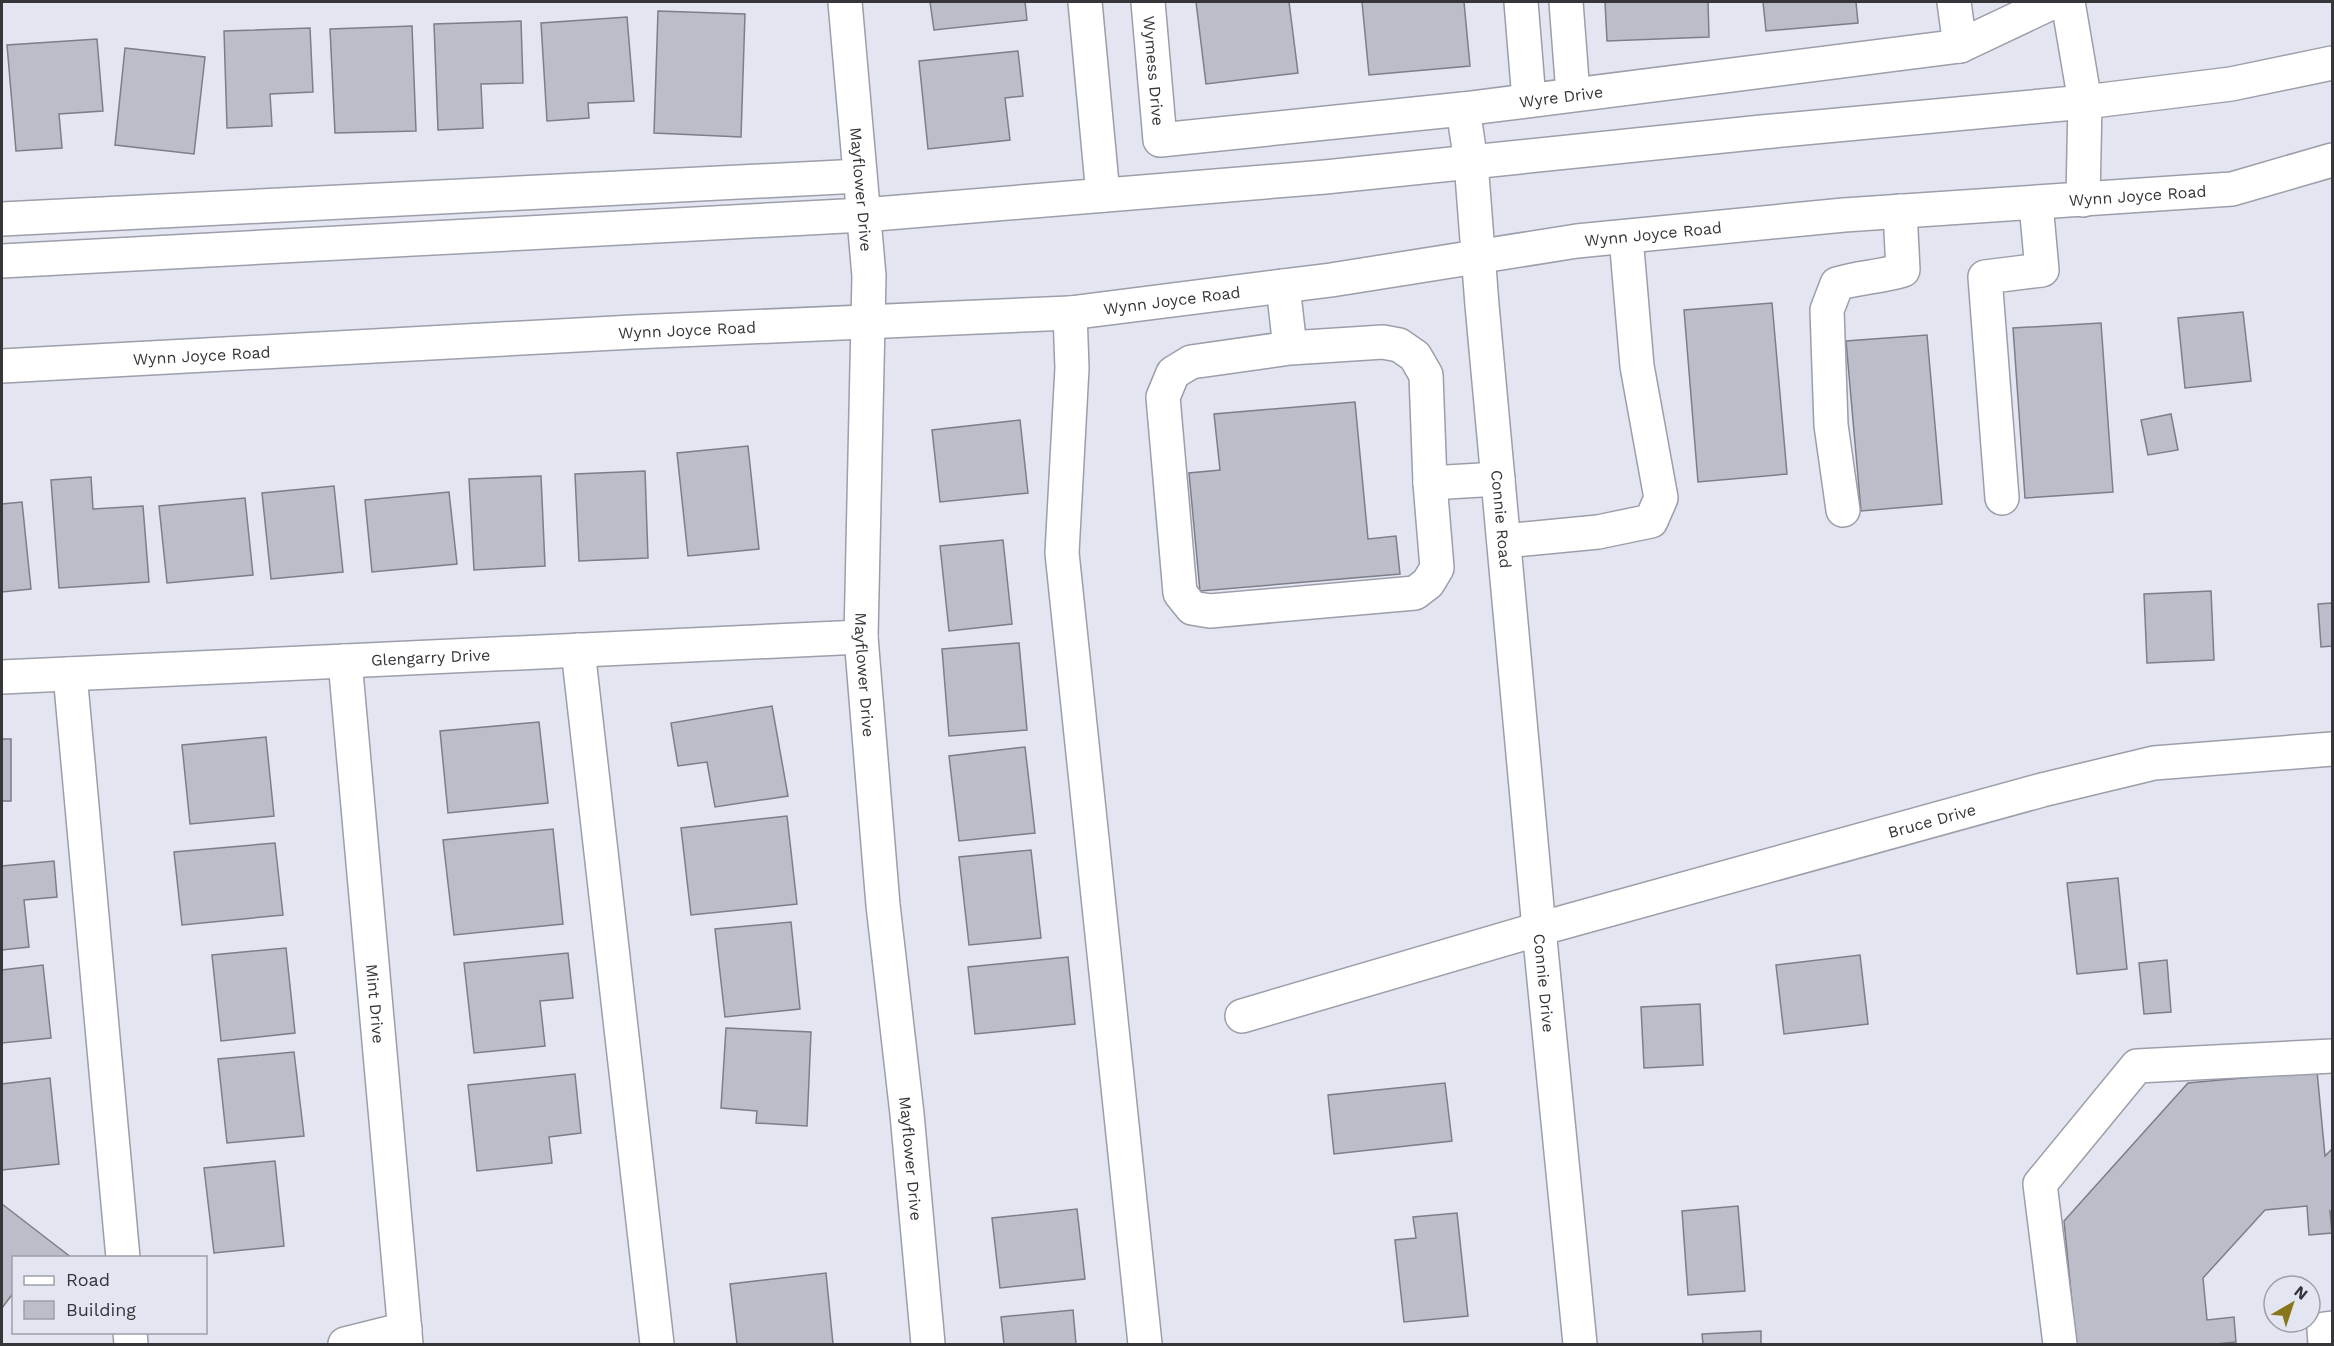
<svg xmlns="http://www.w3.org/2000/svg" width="2334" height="1346" font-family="'Work Sans',sans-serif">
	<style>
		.building { fill: #bbbdc8; stroke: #7c7e88; stroke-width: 1.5 }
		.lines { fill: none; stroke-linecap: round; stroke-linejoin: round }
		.minor-casing { stroke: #9c9ea9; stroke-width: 36 }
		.major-casing { stroke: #9c9ea9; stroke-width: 36 }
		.minor { stroke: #fff; stroke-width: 33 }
		.major { stroke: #fff; stroke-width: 33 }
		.labels { text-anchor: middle; stroke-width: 6; stroke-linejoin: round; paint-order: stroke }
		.street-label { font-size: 16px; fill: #35353a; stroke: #e3e5f1 }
	</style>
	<rect width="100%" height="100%" fill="#e3e5f1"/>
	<g class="building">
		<path d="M930,2H1025L1027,20L934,30Z"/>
		<path d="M1196,2H1289L1298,73L1206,84Z"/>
		<path d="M1362,2H1464L1470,66L1369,75Z"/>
		<path d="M1605,2H1708L1709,37L1607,41Z"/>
		<path d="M1763,2H1856L1858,23L1766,31Z"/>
		<path d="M658,11L745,14L741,137L654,133Z"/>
		<path d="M627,17L634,101L588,103L589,118L547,121L541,23Z"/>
		<path d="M521,21L523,83L481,84L483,128L438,130L434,24Z"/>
		<path d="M412,26L416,131L335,133L330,29Z"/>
		<path d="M310,28L313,92L270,94L272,126L227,128L224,31Z"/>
		<path d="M97,39L103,111L59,114L62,148L16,151L7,45Z"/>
		<path d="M125,48L205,57L194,154L115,145Z"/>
		<path d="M1018,51L1023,96L1005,98L1010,140L928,149L919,61Z"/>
		<path d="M1772,303L1787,474L1698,482L1684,310Z"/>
		<path d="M2243,312L2251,381L2185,388L2178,318Z"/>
		<path d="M2101,323L2113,492L2025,498L2013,328Z"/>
		<path d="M1927,335L1942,504L1861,511L1846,341Z"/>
		<path d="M1355,402L1368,539L1396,536L1400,574L1200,591L1189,473L1220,470L1214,414Z"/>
		<path d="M2171,414L2178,450L2148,455L2141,420Z"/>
		<path d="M1020,420L1028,493L940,502L932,430Z"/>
		<path d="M748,446L759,549L688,556L677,453Z"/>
		<path d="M645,471L648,558L579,561L575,474Z"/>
		<path d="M541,476L545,566L474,570L469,479Z"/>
		<path d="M91,477L93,509L143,506L149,582L59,588L51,480Z"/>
		<path d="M334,486L343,572L271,579L262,493Z"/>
		<path d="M449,492L457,564L372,572L365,500Z"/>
		<path d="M245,498L253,575L167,583L159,506Z"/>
		<path d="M22,502L31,589L2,592V504Z"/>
		<path d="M1003,540L1012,624L949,631L940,546Z"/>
		<path d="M2211,591L2214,660L2147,663L2144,594Z"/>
		<path d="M2332,603V646L2321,647L2318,604Z"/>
		<path d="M1019,643L1027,730L949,736L942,649Z"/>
		<path d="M772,706L788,796L715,807L707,762L678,766L671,723Z"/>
		<path d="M539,722L548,803L448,813L440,731Z"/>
		<path d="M266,737L274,816L190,824L182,745Z"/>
		<path d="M2,739H11V801H2V849Z"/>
		<path d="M1025,747L1035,833L959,841L949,756Z"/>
		<path d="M787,816L797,904L691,915L681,828Z"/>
		<path d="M553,829L563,924L454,935L443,840Z"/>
		<path d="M275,843L283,915L182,925L174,852Z"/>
		<path d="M1031,850L1041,938L969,945L959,857Z"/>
		<path d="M54,861L57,897L24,900L29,947L2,950V866Z"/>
		<path d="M2118,878L2127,969L2077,974L2067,883Z"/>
		<path d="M791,922L800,1009L725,1017L715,929Z"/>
		<path d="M286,948L295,1033L221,1041L212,955Z"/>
		<path d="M568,953L573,998L540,1001L545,1046L474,1053L464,963Z"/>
		<path d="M1860,955L1868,1024L1784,1034L1776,965Z"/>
		<path d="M1068,957L1075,1024L975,1034L968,967Z"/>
		<path d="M2167,960L2171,1012L2144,1014L2139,963Z"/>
		<path d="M43,965L51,1038L2,1043V970Z"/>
		<path d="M1700,1004L1703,1065L1644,1068L1641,1007Z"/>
		<path d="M726,1028L811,1032L807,1126L756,1123L757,1111L721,1108Z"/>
		<path d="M294,1052L304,1136L227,1143L218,1059Z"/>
		<path d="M2317,1071L2325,1156L2332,1149V1213L2330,1211L2332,1233L2309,1235L2307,1206L2265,1210L2203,1278L2207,1320L2234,1317L2236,1342L2216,1344H2076L2064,1221L2188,1083Z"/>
		<path d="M575,1074L581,1133L549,1137L552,1163L477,1171L468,1085Z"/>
		<path d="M50,1078L59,1164L2,1170V1084Z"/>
		<path d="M1445,1083L1452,1141L1334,1154L1328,1095Z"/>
		<path d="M275,1161L284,1246L214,1253L204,1168Z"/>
		<path d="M2,1204L72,1258H14V1292L2,1308Z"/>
		<path d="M1738,1206L1745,1291L1688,1295L1682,1211Z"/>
		<path d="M1077,1209L1085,1279L1000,1288L992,1218Z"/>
		<path d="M1457,1213L1468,1316L1404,1322L1395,1240L1416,1238L1413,1217Z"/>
		<path d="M826,1273L833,1344H737L730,1284Z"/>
		<path d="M1073,1310L1076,1344H1004L1001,1317Z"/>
		<path d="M1761,1331V1344H1703L1702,1334Z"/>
	</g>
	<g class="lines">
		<defs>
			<g id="minor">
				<path id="s1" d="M845,2L869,276L861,637L883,905L907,1114L928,1344"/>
				<path d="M1085,2L1103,195"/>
				<path id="s2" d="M1148,2L1160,140L1463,109L1960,46L2053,2"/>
				<path d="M1521,2L1529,100"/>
				<path d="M1566,2L1573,94"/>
				<path d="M1954,2L1960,46"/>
				<path d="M2068,2L2085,102"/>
				<path id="s3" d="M1463,109L1471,162L1482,305L1539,929L1580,1344"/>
				<path d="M2,219L860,176"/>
				<path d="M1283,286L1290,348L1383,342L1399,345L1415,356L1426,375L1430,483L1437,568L1428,583L1415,593L1210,611L1192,608L1180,593L1163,397L1173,373L1191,362L1290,348"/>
				<path d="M1070,313L1072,368L1062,553L1145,1344"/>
				<path d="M1430,483L1498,479"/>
				<path d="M2002,498L1985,277L2042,270L2036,204"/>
				<path d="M1843,510L1831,425L1827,310L1837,284C1859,277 1881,277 1903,270L1900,211"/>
				<path d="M1504,541L1598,532L1651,521L1661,498L1637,366L1626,237"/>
				<path d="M578,650L657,1344"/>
				<path id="s4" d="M345,661L406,1344"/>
				<path d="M70,674L123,1258"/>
				<path id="s5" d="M2,677L861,637"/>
				<path id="s6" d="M1242,1016L1539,929L2042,790L2154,763L2332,749"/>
				<path d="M130,1332L131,1344"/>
				<path d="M345,1344L405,1329"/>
				<path d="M2060,1344L2040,1184L2137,1066L2332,1056"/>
				<path d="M2325,1344L2324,1329L2332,1328"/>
			</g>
			<g id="major">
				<path d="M2083,200L2085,102"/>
				<path d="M2,261L863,215L1325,177L1762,132L2085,102L2231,84L2332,63"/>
				<path id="s7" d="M2,366L633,332L1070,313L1331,280L1577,241L1844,215L2232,189L2332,160"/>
			</g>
		</defs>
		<use href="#minor" class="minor-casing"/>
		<use href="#major" class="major-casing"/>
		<use href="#minor" class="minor"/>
		<use href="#major" class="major"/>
	</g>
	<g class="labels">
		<g class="street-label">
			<text dy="6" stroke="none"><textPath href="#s2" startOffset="69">Wymess Drive</textPath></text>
			<text dy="6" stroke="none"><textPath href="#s2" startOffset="542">Wyre Drive</textPath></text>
			<text dy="6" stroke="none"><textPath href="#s1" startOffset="188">Mayflower Drive</textPath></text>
			<text dy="6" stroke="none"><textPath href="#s7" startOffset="2144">Wynn Joyce Road</textPath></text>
			<text dy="6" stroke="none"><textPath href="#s7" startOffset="1658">Wynn Joyce Road</textPath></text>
			<text dy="6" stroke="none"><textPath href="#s7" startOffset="1172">Wynn Joyce Road</textPath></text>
			<text dy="6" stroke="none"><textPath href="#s7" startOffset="686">Wynn Joyce Road</textPath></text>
			<text dy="6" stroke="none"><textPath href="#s7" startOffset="200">Wynn Joyce Road</textPath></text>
			<text dy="6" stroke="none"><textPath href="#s3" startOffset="412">Connie Road</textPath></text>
			<text dy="6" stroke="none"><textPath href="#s5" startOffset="429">Glengarry Drive</textPath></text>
			<text dy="6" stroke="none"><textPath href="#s1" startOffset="674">Mayflower Drive</textPath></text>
			<text dy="6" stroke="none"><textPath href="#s6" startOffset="717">Bruce Drive</textPath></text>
			<text dy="6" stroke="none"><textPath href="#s3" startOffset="878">Connie Drive</textPath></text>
			<text dy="6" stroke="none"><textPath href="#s4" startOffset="344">Mint Drive</textPath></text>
			<text dy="6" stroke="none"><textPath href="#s1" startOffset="1160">Mayflower Drive</textPath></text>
		</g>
	</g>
	<rect width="2334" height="1346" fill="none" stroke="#35353a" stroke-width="6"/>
	<rect x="12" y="1256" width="195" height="78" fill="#e3e5f1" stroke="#9d9fa8" stroke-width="1.5"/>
	<rect x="24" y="1276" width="30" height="9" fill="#ffffff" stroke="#9d9fa8" stroke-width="1.5"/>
	<text x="66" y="1286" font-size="18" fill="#35353a">Road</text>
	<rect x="24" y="1301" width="30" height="18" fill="#bbbdc8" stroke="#9d9fa8" stroke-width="1.5"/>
	<text x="66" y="1316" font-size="18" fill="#35353a">Building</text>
	<g transform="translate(2292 1304) rotate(39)"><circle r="28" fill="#e3e5f1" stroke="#9d9fa8" stroke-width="1.5"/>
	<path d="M0-4.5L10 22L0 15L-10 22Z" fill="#87761a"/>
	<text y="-9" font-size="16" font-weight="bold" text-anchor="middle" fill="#35353a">N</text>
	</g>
</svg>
